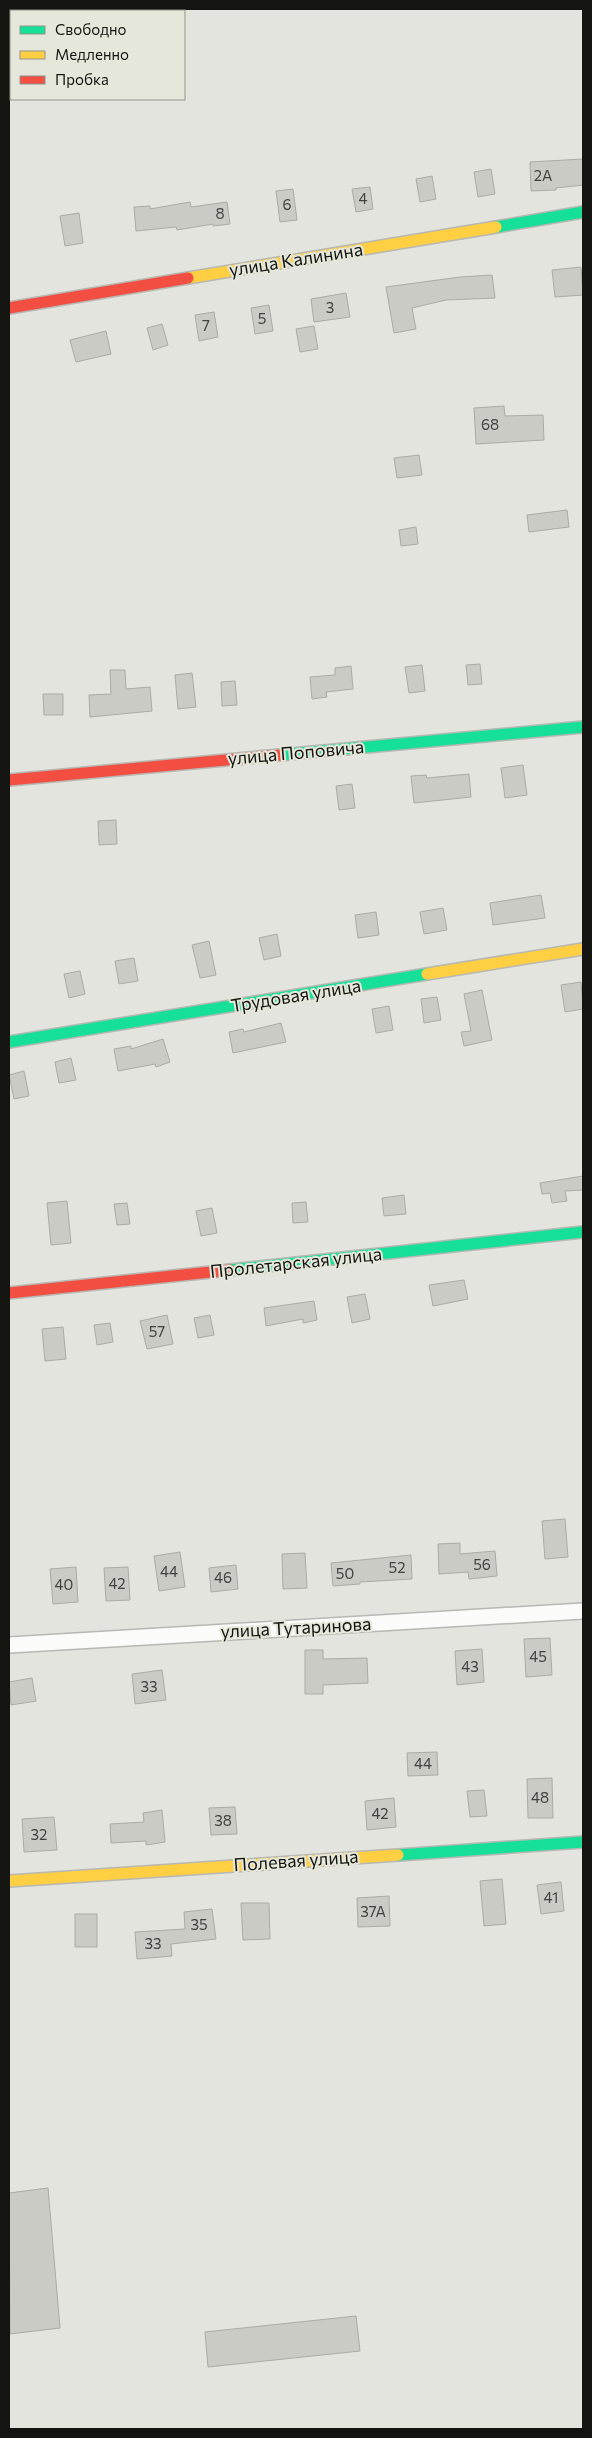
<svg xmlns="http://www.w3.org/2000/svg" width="592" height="2438" font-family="Commissioner,sans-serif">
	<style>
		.building { fill: #cbcbc6; stroke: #ababa6 }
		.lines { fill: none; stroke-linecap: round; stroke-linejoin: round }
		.street-casing { stroke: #b7b7b3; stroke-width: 18 }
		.fast-casing { stroke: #b7b7b3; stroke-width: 14 }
		.slow-casing { stroke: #b7b7b3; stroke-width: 14 }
		.jam-casing { stroke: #b7b7b3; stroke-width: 14 }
		.street { stroke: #fbfbfa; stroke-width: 15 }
		.fast { stroke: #16e098; stroke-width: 11 }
		.slow { stroke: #ffcf43; stroke-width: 11 }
		.jam { stroke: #f24e42; stroke-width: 11 }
		.labels { text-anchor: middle; stroke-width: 4; stroke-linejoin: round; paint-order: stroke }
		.number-label { font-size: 15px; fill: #42423e }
		.street-label { font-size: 18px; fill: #141511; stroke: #e6e7db }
	</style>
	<rect width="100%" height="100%" fill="#e4e4de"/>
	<g class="building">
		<path d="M583,159V185L556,188V190L531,191L530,162Z"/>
		<path d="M491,169L495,194L478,197L474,172Z"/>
		<path d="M432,176L436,199L420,202L416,179Z"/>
		<path d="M370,187L373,209L356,212L352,189Z"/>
		<path d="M293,189L297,220L280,222L276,191Z"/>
		<path d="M190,202L191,207L227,202L230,224L213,226V224L177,230L176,227L136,231L134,207L150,206V209Z"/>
		<path d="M79,213L83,243L65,246L60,216Z"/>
		<path d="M581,267L583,295L555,297L552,270Z"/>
		<path d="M492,275L495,298L446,300L412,308L416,329L394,333L386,287L460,277Z"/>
		<path d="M346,293L350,317L314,322L311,299Z"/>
		<path d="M269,305L273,331L255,334L251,308Z"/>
		<path d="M214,312L218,337L199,341L195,315Z"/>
		<path d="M162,324L168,345L153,350L147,328Z"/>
		<path d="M314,326L318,349L300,352L296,329Z"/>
		<path d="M106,331L111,354L76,362L70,340Z"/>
		<path d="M504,406L505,416L543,415L544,440L476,444L474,408Z"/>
		<path d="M419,455L422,475L397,478L394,458Z"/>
		<path d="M567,510L569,527L529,532L527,515Z"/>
		<path d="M416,527L418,544L401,546L399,530Z"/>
		<path d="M480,664L482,684L468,685L466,665Z"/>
		<path d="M422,665L425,691L409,693L405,667Z"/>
		<path d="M351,666L353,689L326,692L327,697L312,699L310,677L335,675V668Z"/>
		<path d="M110,670H125L126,689L150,687L152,711L90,717L89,695L111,694Z"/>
		<path d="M192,673L196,707L178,709L175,675Z"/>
		<path d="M235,681L237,705L222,706L221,682Z"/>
		<path d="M43,694H63V715H44Z"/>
		<path d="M523,765L527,795L505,798L501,768Z"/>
		<path d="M469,774L471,797L414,803L411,776L426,775L427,778Z"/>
		<path d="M352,784L355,808L339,810L336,786Z"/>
		<path d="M116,820L117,844L99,845L98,821Z"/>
		<path d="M541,895L545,918L493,925L490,903Z"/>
		<path d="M443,908L447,930L424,934L420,912Z"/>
		<path d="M376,912L379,935L358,938L355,915Z"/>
		<path d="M277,934L281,956L264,960L259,938Z"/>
		<path d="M209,941L216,975L200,978L192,945Z"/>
		<path d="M134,958L138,981L119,984L115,961Z"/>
		<path d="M80,971L85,994L69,998L64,974Z"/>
		<path d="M581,982L583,1009L565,1012L561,985Z"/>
		<path d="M482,990L492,1040L464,1046L461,1032L471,1031L464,994Z"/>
		<path d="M437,997L441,1020L424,1023L421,999Z"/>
		<path d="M389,1006L393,1030L376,1033L372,1009Z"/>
		<path d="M281,1023L286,1042L233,1053L229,1032L243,1029L244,1032Z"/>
		<path d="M163,1039L170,1062L156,1067L155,1064L118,1071L114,1049L131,1046V1049Z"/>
		<path d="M71,1058L76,1080L59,1083L55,1062Z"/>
		<path d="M24,1071L29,1096L14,1099L9,1075Z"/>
		<path d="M583,1176V1190L565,1191L567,1201L552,1203L550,1193L542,1194L540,1183Z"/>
		<path d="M404,1195L406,1214L384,1216L382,1198Z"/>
		<path d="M67,1201L71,1243L51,1245L47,1203Z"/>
		<path d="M306,1202L308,1222L293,1223L292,1203Z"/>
		<path d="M127,1203L130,1224L117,1225L114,1204Z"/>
		<path d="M212,1208L217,1233L201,1236L196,1211Z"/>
		<path d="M464,1280L468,1299L433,1306L429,1285Z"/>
		<path d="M365,1294L370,1319L352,1323L347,1297Z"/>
		<path d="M314,1301L317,1320L303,1323V1319L266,1326L264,1308Z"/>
		<path d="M167,1315L173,1344L147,1349L140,1321Z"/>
		<path d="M210,1315L214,1335L198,1338L194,1318Z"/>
		<path d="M110,1323L113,1342L97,1345L94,1325Z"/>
		<path d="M63,1327L66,1359L45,1361L42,1329Z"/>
		<path d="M565,1519L568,1557L545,1559L542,1521Z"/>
		<path d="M460,1543V1554L495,1551L497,1576L469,1579L468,1572L439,1574L438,1544Z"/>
		<path d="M180,1552L185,1587L159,1591L154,1556Z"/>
		<path d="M305,1553L307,1588L283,1589L282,1554Z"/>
		<path d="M411,1555L412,1579L360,1582V1584L333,1586L331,1563Z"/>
		<path d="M236,1565L238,1589L211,1592L209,1568Z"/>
		<path d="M76,1567L78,1602L53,1604L50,1569Z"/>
		<path d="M128,1567L130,1600L106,1601L104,1568Z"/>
		<path d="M550,1638L552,1675L526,1677L524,1639Z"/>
		<path d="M482,1649L484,1682L457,1685L455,1651Z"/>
		<path d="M305,1650H323V1659L367,1658L368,1683L323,1685V1694H305Z"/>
		<path d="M162,1670L166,1700L135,1704L132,1674Z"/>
		<path d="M32,1678L36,1701L11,1705L9,1682Z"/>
		<path d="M437,1752L438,1775L408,1776L407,1753Z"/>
		<path d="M552,1778L553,1818H528L527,1779Z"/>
		<path d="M484,1790L487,1816L470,1817L467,1791Z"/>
		<path d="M394,1798L396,1827L367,1830L365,1801Z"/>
		<path d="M235,1807L237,1834L211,1835L209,1808Z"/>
		<path d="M162,1810L165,1842L146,1845V1841L111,1843L110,1824L144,1822L143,1813Z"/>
		<path d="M54,1817L57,1850L24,1852L22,1819Z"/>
		<path d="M502,1879L506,1924L484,1926L480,1881Z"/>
		<path d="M561,1882L564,1911L541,1914L537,1885Z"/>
		<path d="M389,1896L390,1926L358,1927L357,1898Z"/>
		<path d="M241,1903H269L270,1939L243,1940Z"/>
		<path d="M212,1909L216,1939L171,1944L172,1956L137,1959L135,1932L185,1929L184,1912Z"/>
		<rect x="75" y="1914" width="22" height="33"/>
		<path d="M48,2188L60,2328L10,2334L9,2193Z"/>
		<path d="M356,2316L360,2351L208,2367L205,2332Z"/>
	</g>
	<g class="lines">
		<defs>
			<path id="street" d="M9,1645L583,1611"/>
			<g id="fast">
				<path d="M496,227L583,212"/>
				<path d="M280,755L583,727"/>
				<path d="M9,1042L427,974"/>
				<path d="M230,1270L583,1232"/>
				<path d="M398,1855L583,1842"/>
			</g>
			<g id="slow">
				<path d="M188,278L496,227"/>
				<path d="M427,974L583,949"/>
				<path d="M9,1881L398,1855"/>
			</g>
			<g id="jam">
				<path d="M9,308L188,278"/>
				<path d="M9,780L280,755"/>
				<path d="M9,1293L230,1270"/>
			</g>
		</defs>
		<use href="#street" class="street-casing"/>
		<use href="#fast" class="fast-casing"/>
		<use href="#slow" class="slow-casing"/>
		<use href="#jam" class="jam-casing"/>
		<use href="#street" class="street"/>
		<use href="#fast" class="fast"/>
		<use href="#slow" class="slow"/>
		<use href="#jam" class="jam"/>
	</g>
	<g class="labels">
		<g class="number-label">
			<text x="543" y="181">2А</text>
			<text x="363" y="204">4</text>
			<text x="287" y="210">6</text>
			<text x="220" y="219">8</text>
			<text x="330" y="313">3</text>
			<text x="262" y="324">5</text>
			<text x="206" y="331">7</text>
			<text x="490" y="430">68</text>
			<text x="157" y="1337">57</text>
			<text x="482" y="1570">56</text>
			<text x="397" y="1573">52</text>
			<text x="169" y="1577">44</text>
			<text x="345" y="1579">50</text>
			<text x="223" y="1583">46</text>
			<text x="117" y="1589">42</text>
			<text x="64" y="1590">40</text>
			<text x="538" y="1662">45</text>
			<text x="470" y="1672">43</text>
			<text x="149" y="1692">33</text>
			<text x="423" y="1769">44</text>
			<text x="540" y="1803">48</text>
			<text x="380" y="1819">42</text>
			<text x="223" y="1826">38</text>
			<text x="39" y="1840">32</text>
			<text x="551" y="1903">41</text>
			<text x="373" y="1917">37А</text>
			<text x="199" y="1930">35</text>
			<text x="153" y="1949">33</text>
		</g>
		<g class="street-label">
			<text transform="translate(296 260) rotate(-9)" y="6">улица Калинина</text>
			<text transform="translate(296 753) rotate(-5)" y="6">улица Поповича</text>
			<text transform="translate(296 996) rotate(-9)" y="6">Трудовая улица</text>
			<text transform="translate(296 1263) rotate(-6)" y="6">Пролетарская улица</text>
			<text transform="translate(296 1628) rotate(-3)" y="6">улица Тутаринова</text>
			<text transform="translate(296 1861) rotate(-4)" y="6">Полевая улица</text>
		</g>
	</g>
	<rect width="592" height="2438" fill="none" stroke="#141511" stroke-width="20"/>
	<rect x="10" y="10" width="175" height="90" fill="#e6e7db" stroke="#92938a"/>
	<rect x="20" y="26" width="25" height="8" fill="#16e098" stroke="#92938a"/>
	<text x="55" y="35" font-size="15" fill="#141511">Свободно</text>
	<rect x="20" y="51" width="25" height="8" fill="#ffcf43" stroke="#92938a"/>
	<text x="55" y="60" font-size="15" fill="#141511">Медленно</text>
	<rect x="20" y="76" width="25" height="8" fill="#f24e42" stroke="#92938a"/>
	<text x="55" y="85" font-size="15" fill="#141511">Пробка</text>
</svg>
